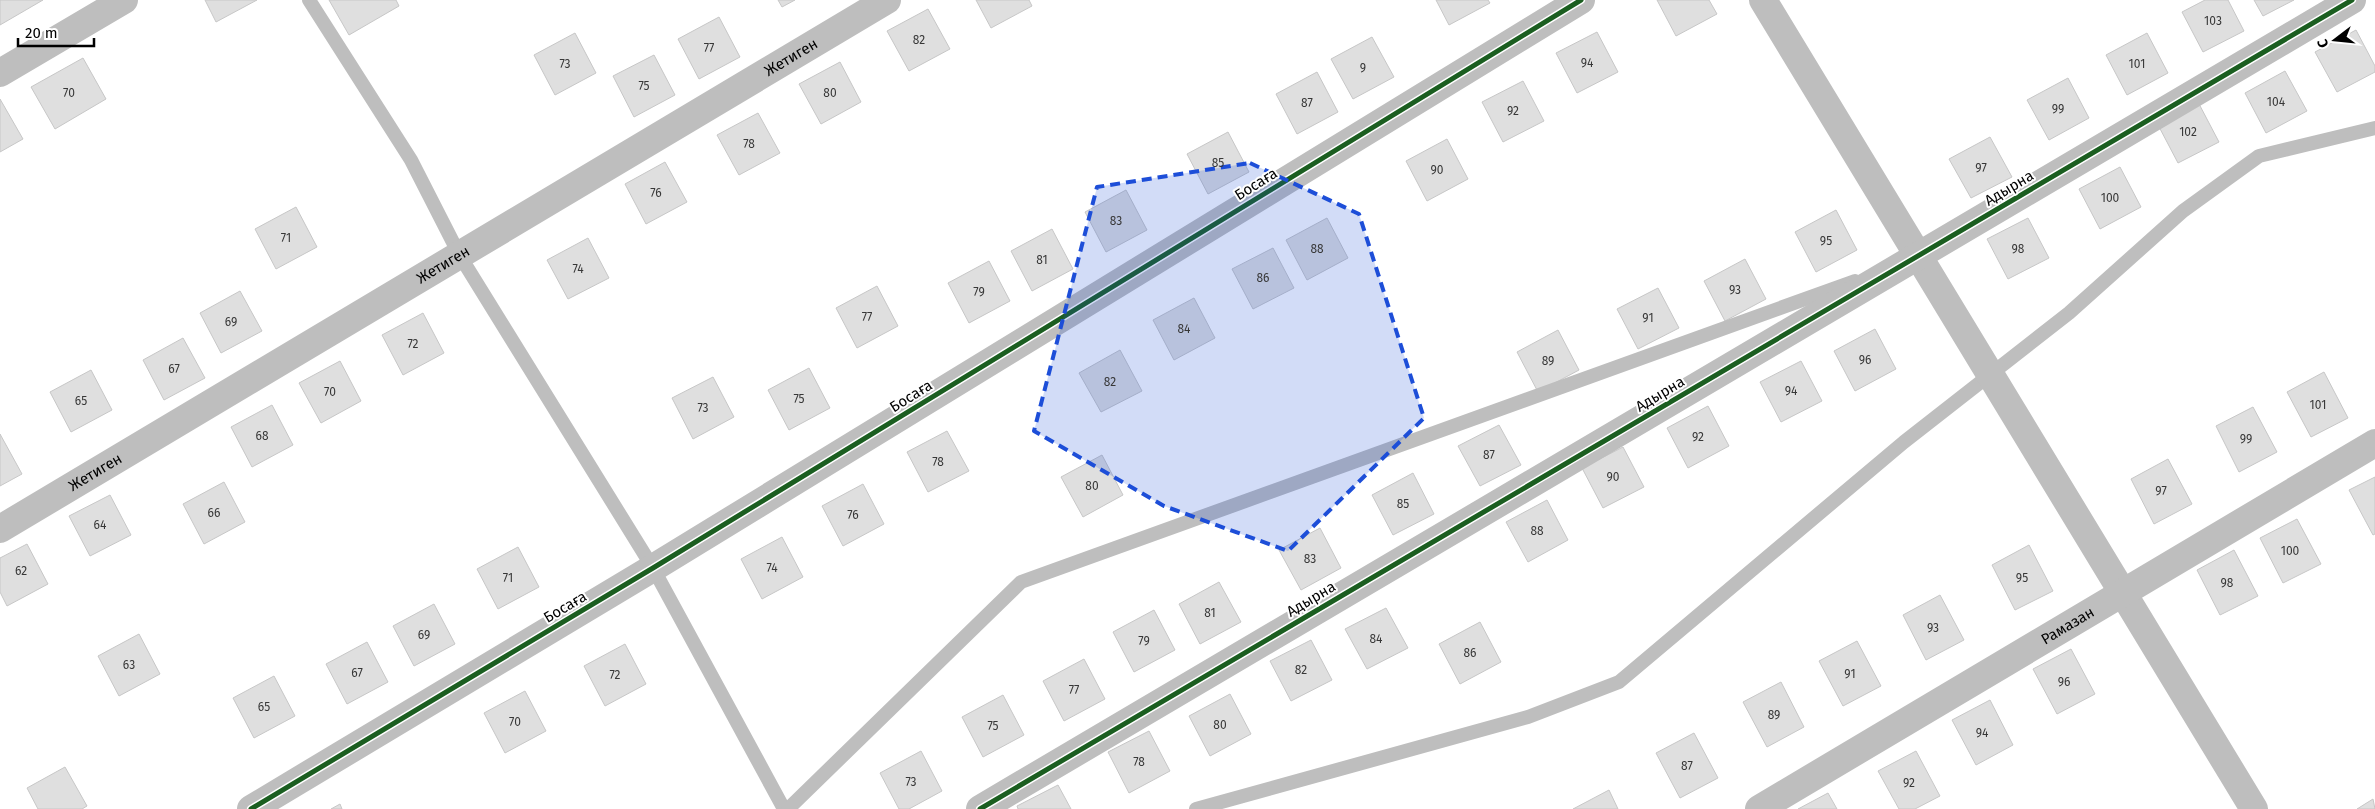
<svg xmlns="http://www.w3.org/2000/svg" width="2375" height="809" font-family="'Fira Sans',sans-serif">
	<style>
		.building { fill: #dfdfdf; stroke: #c7c7c7 }
		.lines { fill: none; stroke-linecap: round; stroke-linejoin: round }
		.service { stroke: #bebebe; stroke-width: 14 }
		.minor { stroke: #bebebe; stroke-width: 28 }
		.cycleway-casing { stroke: #fff; stroke-width: 8 }
		.cycleway { stroke: #1b5e20; stroke-width: 5 }
		.marked { fill: #1d4ed8; fill-opacity: 0.2; stroke: #1d4ed8; stroke-width: 4; stroke-dasharray: 10 6; stroke-linejoin: round }
		.labels { text-anchor: middle; stroke-width: 4; stroke-linejoin: round; paint-order: stroke }
		.number-label { font-size: 12px; fill: #383838 }
		.street-label { font-size: 15px; fill: #000; stroke: #fff }
	</style>
	<rect width="100%" height="100%" fill="#fff"/>
	<g class="building">
		<path d="M0,0H43L0,25Z"/>
		<path d="M205,0H257L216,22Z"/>
		<path d="M329,0H396L399,6L349,35Z"/>
		<path d="M778,0H795L782,7Z"/>
		<path d="M976,0H1029L1032,6L991,28Z"/>
		<path d="M1436,0H1488L1490,3L1449,25Z"/>
		<path d="M1657,0H1709L1717,14L1676,36Z"/>
		<path d="M2205,0H2228L2244,31L2203,52L2182,12Z"/>
		<path d="M2254,0H2294L2263,16Z"/>
		<path d="M928,9L950,49L909,71L887,31Z"/>
		<path d="M719,17L740,57L699,79L678,39Z"/>
		<path d="M2356,30L2375,66V72L2337,92L2315,52Z"/>
		<path d="M1597,32L1618,72L1577,93L1556,53Z"/>
		<path d="M575,33L596,73L555,95L534,55Z"/>
		<path d="M2147,33L2168,73L2127,95L2106,55Z"/>
		<path d="M1372,37L1394,77L1353,99L1331,59Z"/>
		<path d="M654,55L675,95L634,117L613,76Z"/>
		<path d="M83,58L106,99L55,129L31,87Z"/>
		<path d="M840,62L861,102L821,124L799,84Z"/>
		<path d="M2285,71L2307,111L2266,133L2245,93Z"/>
		<path d="M1317,72L1338,112L1297,134L1276,94Z"/>
		<path d="M2068,78L2089,118L2049,140L2027,100Z"/>
		<path d="M1523,81L1544,121L1503,142L1482,102Z"/>
		<path d="M0,99L23,139L0,152Z"/>
		<path d="M2198,102L2219,142L2178,163L2157,123Z"/>
		<path d="M758,113L780,153L739,175L717,135Z"/>
		<path d="M1228,132L1249,172L1208,194L1187,154Z"/>
		<path d="M1990,137L2012,177L1971,198L1949,159Z"/>
		<path d="M1447,139L1468,179L1427,201L1406,161Z"/>
		<path d="M665,162L687,202L646,224L625,184Z"/>
		<path d="M2120,167L2141,207L2100,229L2079,189Z"/>
		<path d="M1126,190L1147,230L1106,252L1085,212Z"/>
		<path d="M296,207L317,247L276,269L255,229Z"/>
		<path d="M1836,210L1857,250L1816,272L1795,232Z"/>
		<path d="M1327,218L1348,258L1307,280L1286,240Z"/>
		<path d="M2028,218L2049,258L2008,279L1987,239Z"/>
		<path d="M1052,229L1073,269L1032,291L1011,251Z"/>
		<path d="M588,238L609,278L568,299L547,260Z"/>
		<path d="M1273,248L1294,288L1253,309L1232,269Z"/>
		<path d="M1745,259L1766,299L1725,321L1704,281Z"/>
		<path d="M989,261L1010,301L969,323L948,283Z"/>
		<path d="M877,286L898,326L857,348L836,308Z"/>
		<path d="M1658,288L1679,328L1638,349L1617,309Z"/>
		<path d="M240,291L262,331L221,353L200,313Z"/>
		<path d="M1194,298L1215,338L1174,360L1153,320Z"/>
		<path d="M423,313L444,353L403,375L382,335Z"/>
		<path d="M1875,329L1896,369L1855,391L1834,351Z"/>
		<path d="M1558,330L1579,370L1538,392L1517,352Z"/>
		<path d="M183,338L205,378L164,400L143,360Z"/>
		<path d="M1120,350L1142,391L1101,412L1079,373Z"/>
		<path d="M340,361L361,401L321,423L299,383Z"/>
		<path d="M1801,361L1822,401L1781,422L1760,382Z"/>
		<path d="M809,368L830,408L789,430L768,390Z"/>
		<path d="M91,370L112,410L71,432L50,392Z"/>
		<path d="M2324,372L2348,418L2311,437L2287,392Z"/>
		<path d="M713,377L734,417L693,439L672,398Z"/>
		<path d="M272,405L293,445L252,467L231,427Z"/>
		<path d="M1708,406L1729,446L1688,468L1667,428Z"/>
		<path d="M2253,407L2277,452L2239,472L2216,426Z"/>
		<path d="M1499,425L1521,465L1480,486L1458,446Z"/>
		<path d="M947,431L969,471L928,492L907,452Z"/>
		<path d="M0,434L22,474L0,486Z"/>
		<path d="M1623,447L1644,487L1603,508L1582,468Z"/>
		<path d="M1102,455L1123,495L1083,517L1061,477Z"/>
		<path d="M2168,459L2192,504L2154,524L2131,479Z"/>
		<path d="M1413,473L1434,514L1393,535L1372,495Z"/>
		<path d="M2375,477V534L2373,535L2349,490Z"/>
		<path d="M224,482L245,522L204,544L183,504Z"/>
		<path d="M863,484L884,524L843,546L822,506Z"/>
		<path d="M110,495L131,535L90,556L69,516Z"/>
		<path d="M1547,500L1568,540L1528,562L1506,522Z"/>
		<path d="M2297,519L2321,564L2283,583L2260,538Z"/>
		<path d="M1320,528L1341,568L1301,590L1279,550Z"/>
		<path d="M782,537L803,577L762,599L741,559Z"/>
		<path d="M27,544L48,584L7,606L0,592V558Z"/>
		<path d="M2029,545L2053,591L2015,610L1992,565Z"/>
		<path d="M518,547L539,587L498,609L477,569Z"/>
		<path d="M2234,550L2258,596L2220,615L2197,570Z"/>
		<path d="M1219,582L1241,622L1200,644L1179,604Z"/>
		<path d="M1940,595L1964,640L1926,660L1903,615Z"/>
		<path d="M434,604L455,644L414,666L393,626Z"/>
		<path d="M1386,608L1408,648L1367,669L1345,629Z"/>
		<path d="M1154,610L1175,650L1134,672L1113,632Z"/>
		<path d="M1480,622L1501,662L1460,684L1439,644Z"/>
		<path d="M139,634L160,674L119,696L98,656Z"/>
		<path d="M1311,640L1332,680L1291,701L1270,661Z"/>
		<path d="M1857,641L1881,686L1843,706L1819,661Z"/>
		<path d="M367,642L388,682L347,704L326,664Z"/>
		<path d="M625,644L646,684L605,706L584,666Z"/>
		<path d="M2071,649L2095,694L2057,714L2033,669Z"/>
		<path d="M1084,659L1105,699L1064,721L1043,681Z"/>
		<path d="M274,676L295,716L254,738L233,698Z"/>
		<path d="M1781,682L1804,727L1767,747L1743,702Z"/>
		<path d="M525,691L546,731L505,753L484,713Z"/>
		<path d="M1230,694L1251,734L1210,756L1189,716Z"/>
		<path d="M1003,695L1024,735L983,757L962,717Z"/>
		<path d="M1990,700L2013,745L1976,765L1952,720Z"/>
		<path d="M1149,731L1170,771L1129,793L1108,752Z"/>
		<path d="M1694,733L1718,778L1680,798L1656,753Z"/>
		<path d="M921,751L942,791L909,809H899L880,773Z"/>
		<path d="M1916,751L1940,796L1915,809H1899L1878,771Z"/>
		<path d="M65,767L87,806L82,809H38L27,788Z"/>
		<path d="M1058,785L1071,809H1018L1017,806Z"/>
		<path d="M1609,790L1618,809H1573Z"/>
		<path d="M1828,793L1837,809H1798Z"/>
		<path d="M2373,799L2375,809H2357Z"/>
		<path d="M340,804L342,809H331Z"/>
	</g>
	<g class="lines">
		<g class="service">
			<path d="M309,0L411,160L460,256L653,568L784,809"/>
			<path d="M788,809L1021,582L1855,281"/>
			<path d="M1196,809L1528,717L1619,682L1904,442L2069,313L2183,211L2259,156L2375,128"/>
		</g>
		<g class="minor">
			<path d="M1763,0L2254,809"/>
			<path d="M0,73L124,0"/>
			<path id="s1" d="M0,529L887,0"/>
			<path d="M251,809L653,568L1581,0"/>
			<path d="M980,809L2352,0"/>
			<path id="s2" d="M1759,809L2375,443"/>
		</g>
		<defs>
			<g id="cycleway">
				<path d="M251,809L653,568L1581,0"/>
				<path d="M980,809L2352,0"/>
			</g>
		</defs>
		<use href="#cycleway" class="cycleway-casing"/>
		<use href="#cycleway" class="cycleway"/>
	</g>
	<path class="marked" d="M1250,163L1359,214L1424,418L1288,551L1164,506L1034,431L1097,187Z"/>
	<g class="labels">
		<g class="number-label">
			<text x="2213" y="25">103</text>
			<text x="919" y="44">82</text>
			<text x="709" y="52">77</text>
			<text x="1587" y="67">94</text>
			<text x="565" y="68">73</text>
			<text x="2137" y="68">101</text>
			<text x="1363" y="72">9</text>
			<text x="644" y="90">75</text>
			<text x="69" y="97">70</text>
			<text x="830" y="97">80</text>
			<text x="2276" y="106">104</text>
			<text x="1307" y="107">87</text>
			<text x="2058" y="113">99</text>
			<text x="1513" y="115">92</text>
			<text x="2188" y="136">102</text>
			<text x="749" y="148">78</text>
			<text x="1218" y="167">85</text>
			<text x="1981" y="172">97</text>
			<text x="1437" y="174">90</text>
			<text x="656" y="197">76</text>
			<text x="2110" y="202">100</text>
			<text x="1116" y="225">83</text>
			<text x="286" y="242">71</text>
			<text x="1826" y="245">95</text>
			<text x="1317" y="253">88</text>
			<text x="2018" y="253">98</text>
			<text x="1042" y="264">81</text>
			<text x="578" y="273">74</text>
			<text x="1263" y="282">86</text>
			<text x="1735" y="294">93</text>
			<text x="979" y="296">79</text>
			<text x="867" y="321">77</text>
			<text x="1648" y="322">91</text>
			<text x="231" y="326">69</text>
			<text x="1184" y="333">84</text>
			<text x="413" y="348">72</text>
			<text x="1865" y="364">96</text>
			<text x="1548" y="365">89</text>
			<text x="174" y="373">67</text>
			<text x="1110" y="386">82</text>
			<text x="1791" y="395">94</text>
			<text x="330" y="396">70</text>
			<text x="799" y="403">75</text>
			<text x="81" y="405">65</text>
			<text x="2318" y="409">101</text>
			<text x="703" y="412">73</text>
			<text x="262" y="440">68</text>
			<text x="1698" y="441">92</text>
			<text x="2246" y="443">99</text>
			<text x="1489" y="459">87</text>
			<text x="938" y="466">78</text>
			<text x="1613" y="481">90</text>
			<text x="1092" y="490">80</text>
			<text x="2161" y="495">97</text>
			<text x="1403" y="508">85</text>
			<text x="214" y="517">66</text>
			<text x="853" y="519">76</text>
			<text x="100" y="529">64</text>
			<text x="1537" y="535">88</text>
			<text x="2290" y="555">100</text>
			<text x="1310" y="563">83</text>
			<text x="772" y="572">74</text>
			<text x="21" y="575">62</text>
			<text x="508" y="582">71</text>
			<text x="2022" y="582">95</text>
			<text x="2227" y="587">98</text>
			<text x="1210" y="617">81</text>
			<text x="1933" y="632">93</text>
			<text x="424" y="639">69</text>
			<text x="1376" y="643">84</text>
			<text x="1144" y="645">79</text>
			<text x="1470" y="657">86</text>
			<text x="129" y="669">63</text>
			<text x="1301" y="674">82</text>
			<text x="357" y="677">67</text>
			<text x="1850" y="678">91</text>
			<text x="615" y="679">72</text>
			<text x="2064" y="686">96</text>
			<text x="1074" y="694">77</text>
			<text x="264" y="711">65</text>
			<text x="1774" y="719">89</text>
			<text x="515" y="726">70</text>
			<text x="1220" y="729">80</text>
			<text x="993" y="730">75</text>
			<text x="1982" y="737">94</text>
			<text x="1139" y="766">78</text>
			<text x="1687" y="770">87</text>
			<text x="911" y="786">73</text>
			<text x="1909" y="787">92</text>
		</g>
		<g class="street-label">
			<text dy="5" stroke="none"><textPath href="#s1" startOffset="921">Жетиген</textPath></text>
			<text transform="translate(1256 184) rotate(-32)" y="5">Босаға</text>
			<text transform="translate(2009 188) rotate(-31)" y="5">Адырна</text>
			<text dy="5" stroke="none"><textPath href="#s1" startOffset="516">Жетиген</textPath></text>
			<text transform="translate(1660 394) rotate(-31)" y="5">Адырна</text>
			<text transform="translate(911 396) rotate(-32)" y="5">Босаға</text>
			<text dy="5" stroke="none"><textPath href="#s1" startOffset="111">Жетиген</textPath></text>
			<text transform="translate(1311 599) rotate(-31)" y="5">Адырна</text>
			<text transform="translate(565 607) rotate(-31)" y="5">Босаға</text>
			<text dy="5" stroke="none"><textPath href="#s2" startOffset="359">Рамазан</textPath></text>
		</g>
	</g>
	<g transform="translate(2335 40) rotate(254)" stroke="#ffffff" stroke-width="4" paint-order="stroke">
	<path d="M0-4L9 19L0 12L-9 19Z" fill="#000000"/>
	<text y="-8" font-size="14" font-weight="bold" text-anchor="middle" fill="#000000">С</text>
	</g>
	<path d="M18 38v8h76v-8" fill="none" stroke="#000000" stroke-width="2.5"/>
	<text x="25" y="38" font-size="15" fill="#000000" stroke="#ffffff" stroke-width="4" paint-order="stroke">20 m</text>
</svg>
